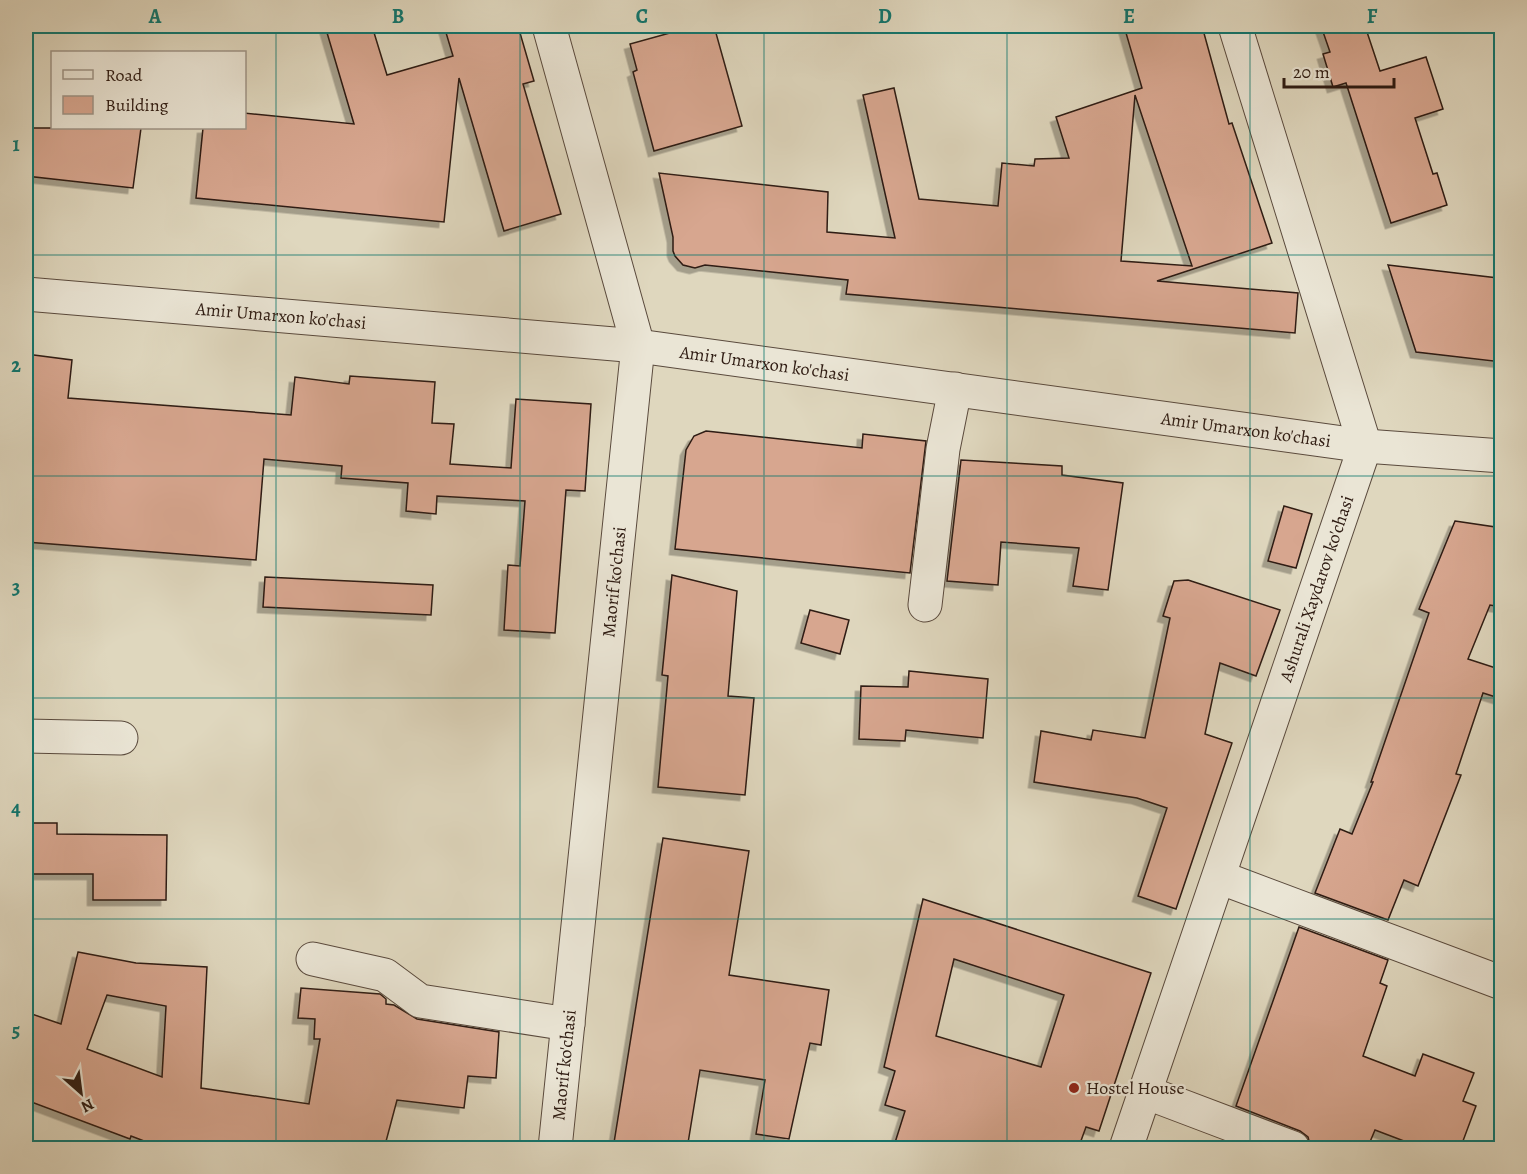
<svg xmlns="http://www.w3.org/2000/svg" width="1527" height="1174" font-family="Alegreya,serif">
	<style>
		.building { fill: #d7a68f; stroke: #2e1b12; stroke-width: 1.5; fill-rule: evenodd; filter: url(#shadow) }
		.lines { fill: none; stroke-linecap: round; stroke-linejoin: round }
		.minor-casing { stroke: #5a4a3d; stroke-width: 35 }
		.minor { stroke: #eae5d5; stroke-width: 33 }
		.grid { fill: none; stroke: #0f766e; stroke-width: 1.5; stroke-opacity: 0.55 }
		.poi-dot { fill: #8f2418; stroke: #eae5d5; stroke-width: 2 }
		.labels { text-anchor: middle; stroke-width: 4.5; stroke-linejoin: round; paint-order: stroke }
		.street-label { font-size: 18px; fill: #2e1b12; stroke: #eae5d5 }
		.poi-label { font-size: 18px; fill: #2e1b12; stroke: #eae5d5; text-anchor: start }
		.neatline { fill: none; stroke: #0f766e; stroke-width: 2 }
		.grid-label { font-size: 20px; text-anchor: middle; font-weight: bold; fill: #0f766e }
	</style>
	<defs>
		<filter id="shadow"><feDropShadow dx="-5.5" dy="5.5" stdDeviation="0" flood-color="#0004"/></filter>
	</defs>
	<rect width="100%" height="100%" fill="#dfd7be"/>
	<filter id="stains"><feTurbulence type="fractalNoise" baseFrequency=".00333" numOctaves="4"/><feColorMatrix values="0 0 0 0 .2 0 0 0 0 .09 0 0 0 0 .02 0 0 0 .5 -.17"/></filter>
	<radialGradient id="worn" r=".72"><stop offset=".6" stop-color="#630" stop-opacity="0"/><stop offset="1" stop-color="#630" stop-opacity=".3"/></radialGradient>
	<g class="building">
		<path d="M325,26H372L387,75L453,56L444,26H518L534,81L523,84L561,214L504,231L459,78L444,222L196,198L203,128H244V113L354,124Z"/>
		<path d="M695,26H714L742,126L654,151L633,72L637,70L630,44Z"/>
		<path d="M1124,26H1202L1229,124L1232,123L1272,243L1157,281L1298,293L1295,333L846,294L848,280L705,265L695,268L683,265L675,256L673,251V237L659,173L828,192L827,232L895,238L863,95L894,88L919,199L998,206L1002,163L1034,166L1035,159L1069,158L1056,117L1142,88ZM1135,95L1192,266L1121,261Z"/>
		<path d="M1321,26H1365L1380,71L1426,57L1443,109L1415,118L1433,174L1437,173L1447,205L1391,223L1346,83L1333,87L1323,54L1330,52Z"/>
		<path d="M26,128H141L133,188L26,176Z"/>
		<path d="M1388,265L1498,278L1502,290V362L1416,352Z"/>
		<path d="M26,354L72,360L68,398L291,415L295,377L349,384L350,376L435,382L432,423L454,424L450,464L511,468L516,399L591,404L585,491L566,490L555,633L504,630L508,565L520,566L525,501L437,496L436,514L406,511L408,483L341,478L342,466L264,459L256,560L26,542Z"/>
		<path d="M706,431L862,448L863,434L926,441L910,573L675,549L686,450L694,436Z"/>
		<path d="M961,460L1062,466V475L1123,483L1108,590L1073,586L1079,548L1001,542L998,585L947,581Z"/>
		<path d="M1284,506L1312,514L1296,568L1268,561Z"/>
		<path d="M1455,521L1502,528V607L1490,605L1468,659L1502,670V699L1483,693L1456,774L1461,775L1418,886L1404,880L1388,920L1315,893L1340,829L1352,834L1373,782H1371L1429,613L1419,609Z"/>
		<path d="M672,575L737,591L728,696L754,698L745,795L658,787L668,676L662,675Z"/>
		<path d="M265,577L433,585L431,615L263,607Z"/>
		<path d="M1188,580L1280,610L1256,676L1220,663L1205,734L1232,743L1176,909L1138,896L1167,808L1137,798L1034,782L1041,731L1091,740L1093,730L1145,738L1170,618L1163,616L1174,581Z"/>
		<path d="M810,610L849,620L840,654L801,643Z"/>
		<path d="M909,671L988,679L983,738L906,730L905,741L859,739L861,686L908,687Z"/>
		<path d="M26,823H57V834L167,835L166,900H93V874H26Z"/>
		<path d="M663,838L749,851L729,975L829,990L821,1045L810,1043L789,1139L756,1134L765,1080L700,1070L687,1149H613Z"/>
		<path d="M923,899L1151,973L1099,1131L1086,1127L1078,1149H893L905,1111L885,1105L895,1071L884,1067ZM954,959L1064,995L1041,1067L936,1036Z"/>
		<path d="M1299,927L1388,960L1380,983L1387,986L1363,1056L1415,1076L1423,1054L1474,1073L1463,1101L1476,1106L1460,1149H1425L1375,1130L1367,1149H1311L1308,1137L1300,1131L1236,1106Z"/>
		<path d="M78,952L136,963L207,967L201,1088L309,1104L320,1039H314L315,1019L298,1018L301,988L380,994L386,999V1004L394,1005L417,1019L499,1032L496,1078L468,1076L464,1108L397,1100L384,1149H165L131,1136L130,1139L26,1100V1012L61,1024ZM107,995L166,1006L162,1077L87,1049Z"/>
	</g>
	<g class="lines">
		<defs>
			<g id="minor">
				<path d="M549,26L638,346L555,1148"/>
				<path id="s1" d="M26,294L638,346L1365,446L1502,456"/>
				<path d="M925,605L943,449L955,389"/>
				<path d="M26,736L121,738"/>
				<path d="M1219,877L1502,983"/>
				<path d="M313,959L385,975L420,1001L568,1024"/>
				<path d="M1145,1092L1293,1148"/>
				<path id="s2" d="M1126,1148L1365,446L1235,26"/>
			</g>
		</defs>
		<use href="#minor" class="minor-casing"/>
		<use href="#minor" class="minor"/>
	</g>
	<path class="grid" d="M276,26V1148M520,26V1148M764,26V1148M1007,26V1148M1250,26V1148M26,255H1502M26,476H1502M26,698H1502M26,919H1502"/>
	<circle class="poi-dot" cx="1074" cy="1088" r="6"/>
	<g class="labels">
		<g class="street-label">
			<text dy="6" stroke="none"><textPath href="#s1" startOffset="256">Amir Umarxon ko'chasi</textPath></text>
			<text dy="6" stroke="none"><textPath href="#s1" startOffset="742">Amir Umarxon ko'chasi</textPath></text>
			<text dy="6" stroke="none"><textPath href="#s1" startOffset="1228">Amir Umarxon ko'chasi</textPath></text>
			<text transform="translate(614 582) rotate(-84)" y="6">Maorif ko'chasi</text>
			<text dy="6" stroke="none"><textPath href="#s2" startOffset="591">Ashurali Xaydarov ko'chasi</textPath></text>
			<text transform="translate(564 1065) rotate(-84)" y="6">Maorif ko'chasi</text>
		</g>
		<g class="poi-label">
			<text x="1086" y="1094">Hostel House</text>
		</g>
	</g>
	<rect width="1527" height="1174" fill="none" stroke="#dfd7be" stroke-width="66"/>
	<rect x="51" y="51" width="195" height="78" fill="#eae5d5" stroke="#9f9487" stroke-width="1.5"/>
	<rect x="63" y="70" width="30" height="9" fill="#eae5d5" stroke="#9f9487" stroke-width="1.5"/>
	<text x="105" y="81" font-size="18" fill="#2e1b12">Road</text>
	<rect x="63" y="96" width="30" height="18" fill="#d7a68f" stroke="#9f9487" stroke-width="1.5"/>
	<text x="105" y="111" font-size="18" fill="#2e1b12">Building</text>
	<g transform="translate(81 1093) rotate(152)" stroke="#eae5d5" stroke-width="4.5" paint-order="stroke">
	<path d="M0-4.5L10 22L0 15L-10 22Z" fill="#2e1b12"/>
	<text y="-9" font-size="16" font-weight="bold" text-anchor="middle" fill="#2e1b12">N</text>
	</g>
	<path d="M1284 78v9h110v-9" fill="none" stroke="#2e1b12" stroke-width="3"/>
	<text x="1293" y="78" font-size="18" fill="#2e1b12" stroke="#eae5d5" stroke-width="4.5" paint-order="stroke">20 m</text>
	<rect x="33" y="33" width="1461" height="1108" class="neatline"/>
	<g class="grid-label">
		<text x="155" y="23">A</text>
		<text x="398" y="23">B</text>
		<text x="642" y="23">C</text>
		<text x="885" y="23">D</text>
		<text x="1129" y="23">E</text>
		<text x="1372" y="23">F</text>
		<text x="16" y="151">1</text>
		<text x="16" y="372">2</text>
		<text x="16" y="594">3</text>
		<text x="16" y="815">4</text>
		<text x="16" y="1037">5</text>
	</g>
	<rect width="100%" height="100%" filter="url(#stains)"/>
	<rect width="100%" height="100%" fill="url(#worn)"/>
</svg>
